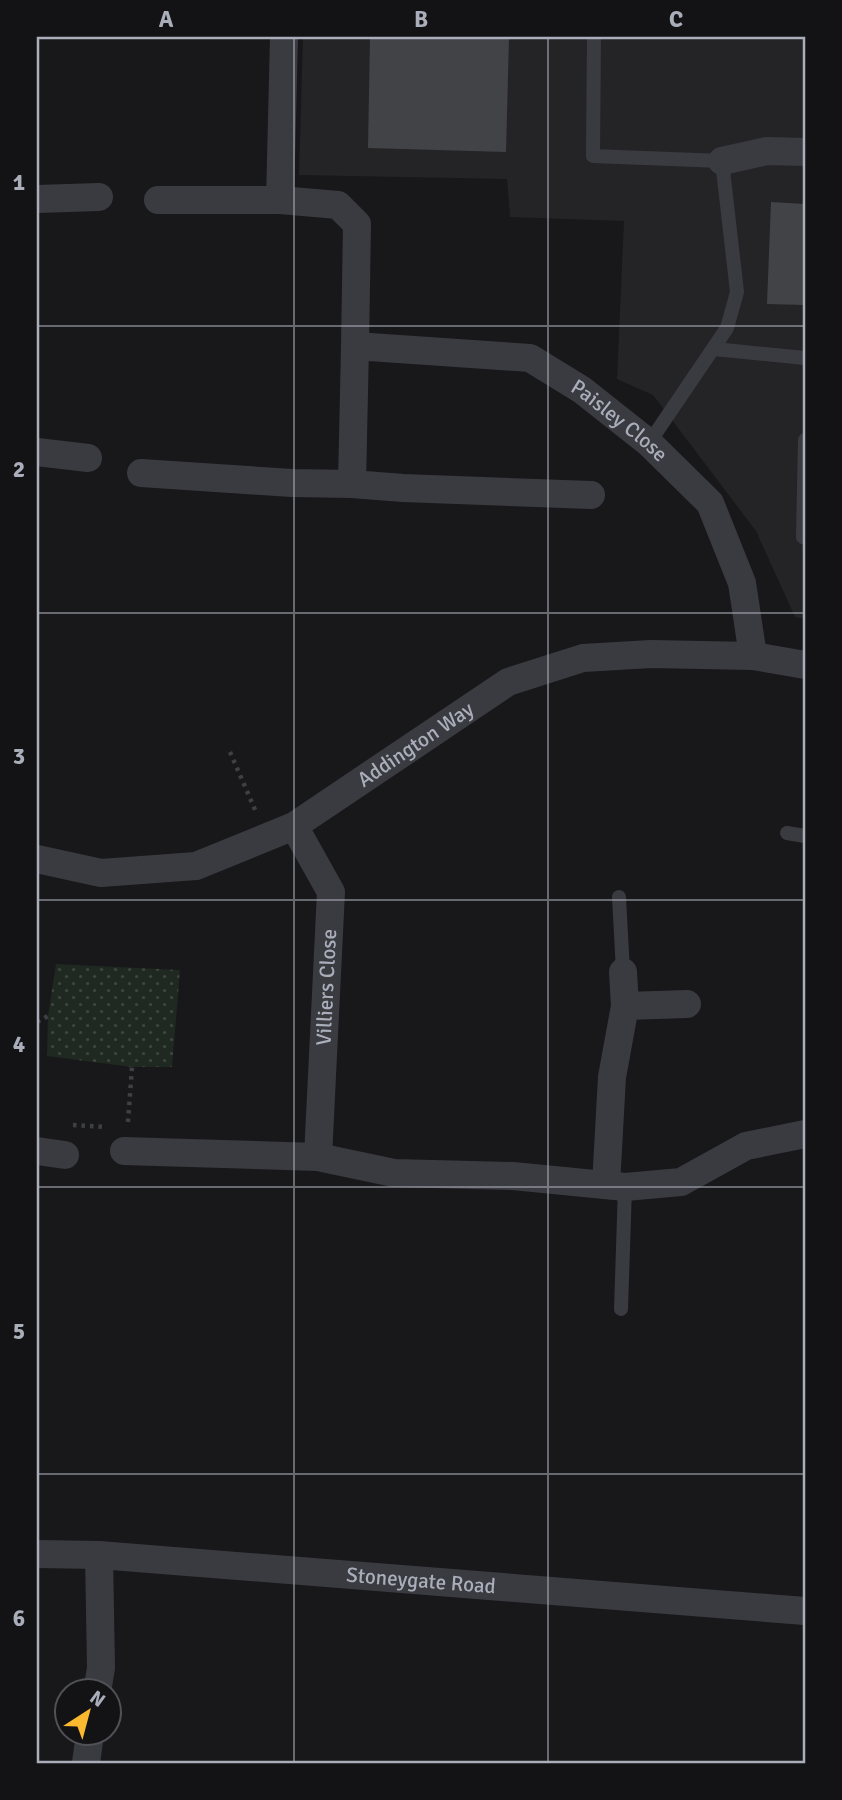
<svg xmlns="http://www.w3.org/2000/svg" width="842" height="1800" font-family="Signika,sans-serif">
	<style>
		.built { fill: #242427 }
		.park { fill: url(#park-dots) }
		.building { fill: #424347 }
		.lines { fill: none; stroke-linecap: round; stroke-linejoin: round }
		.path { stroke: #3e4046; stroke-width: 4.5; stroke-dasharray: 3.5 5; stroke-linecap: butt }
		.lane { stroke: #3a3b41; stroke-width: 14 }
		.street { stroke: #3a3b41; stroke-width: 28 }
		.grid { fill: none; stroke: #a9aeba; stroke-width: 2; stroke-opacity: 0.55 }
		.labels { text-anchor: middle; stroke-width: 5; stroke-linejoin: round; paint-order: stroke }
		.street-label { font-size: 21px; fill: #a9aeba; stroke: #131315 }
		.neatline { fill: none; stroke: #a9aeba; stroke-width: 2.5 }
		.grid-label { font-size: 23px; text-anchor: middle; font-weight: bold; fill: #a9aeba }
	</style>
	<defs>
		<pattern id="park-dots" width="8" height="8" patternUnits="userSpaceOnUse" patternTransform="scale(1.75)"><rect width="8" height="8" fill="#1f2821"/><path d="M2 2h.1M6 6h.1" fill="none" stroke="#3d453f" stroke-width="1.8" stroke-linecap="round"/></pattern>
	</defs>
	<rect width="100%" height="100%" fill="#18181a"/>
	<path class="built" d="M303,37H805V619L795,617L756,531L653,395L617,379L624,221L510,217L507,179L299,175Z"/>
	<path class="park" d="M56,964L180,970L172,1067H132L47,1056L48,1016Z"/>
	<g class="building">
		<path d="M370,37H509L506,152L368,148Z"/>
		<path d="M771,202L805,204V305L767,304Z"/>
	</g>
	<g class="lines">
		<g class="path">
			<path d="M230,752L256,812"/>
			<path d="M37,1022L48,1016"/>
			<path d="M128,1122L132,1067"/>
			<path d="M73,1125L106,1127"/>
		</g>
		<g class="lane">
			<path d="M594,37L593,156L722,161L737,292L727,328L649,443"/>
			<path d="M714,349L805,358"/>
			<path d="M805,440L803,537L805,538"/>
			<path d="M787,833L805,836"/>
			<path d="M619,897L623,972"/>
			<path d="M621,1309L625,1187"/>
		</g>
		<g class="street">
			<path d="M722,161L767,151L805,152"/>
			<path d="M37,199L99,197"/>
			<path d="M158,200H280L338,205L357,224L355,346"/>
			<path d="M280,200L284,37"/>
			<path d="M37,452L88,458"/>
			<path d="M141,473L292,483L352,484"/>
			<path id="s1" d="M591,495L403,488L352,484L355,346L530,358L582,390L649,443L710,503L742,583L753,656"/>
			<path id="s2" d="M37,859L101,873L196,866L294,826L508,682L583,658L651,654L753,656L805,665"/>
			<path d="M623,972L625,1006"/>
			<path d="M37,1151L65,1155"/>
			<path id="s3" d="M124,1151L318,1157L331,892L294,826"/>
			<path d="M318,1157L394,1173L513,1176L625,1187L681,1182L746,1146L805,1134"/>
			<path d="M606,1185L612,1077L625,1006L687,1004"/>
			<path id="s4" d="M37,1554L99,1555L805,1611"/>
			<path d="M97,1692L101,1668L99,1555"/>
			<path d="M86,1763L90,1734"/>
		</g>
	</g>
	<path class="grid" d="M294,37V1763M548,37V1763M37,326H805M37,613H805M37,900H805M37,1187H805M37,1474H805"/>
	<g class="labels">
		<g class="street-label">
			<text dy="7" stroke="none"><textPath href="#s1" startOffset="662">Paisley Close</textPath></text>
			<text dy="7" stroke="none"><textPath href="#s2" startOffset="413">Addington Way</textPath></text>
			<text dy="7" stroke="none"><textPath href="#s3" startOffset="364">Villiers Close</textPath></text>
			<text dy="7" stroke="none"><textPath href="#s4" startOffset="385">Stoneygate Road</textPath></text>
		</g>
	</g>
	<rect width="842" height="1800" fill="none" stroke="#131315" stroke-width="77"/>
	<g transform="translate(88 1712) rotate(36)"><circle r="33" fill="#131315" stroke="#4f5157" stroke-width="2"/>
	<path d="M0-5L12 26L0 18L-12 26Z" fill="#fab92f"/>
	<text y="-10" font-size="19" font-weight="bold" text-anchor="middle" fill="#a9aeba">N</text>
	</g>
	<rect x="38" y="38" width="766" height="1724" class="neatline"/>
	<g class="grid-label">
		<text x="166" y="27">A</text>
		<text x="421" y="27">B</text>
		<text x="676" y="27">C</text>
		<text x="19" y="190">1</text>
		<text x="19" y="477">2</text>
		<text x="19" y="764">3</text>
		<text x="19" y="1052">4</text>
		<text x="19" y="1339">5</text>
		<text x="19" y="1626">6</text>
	</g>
</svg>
